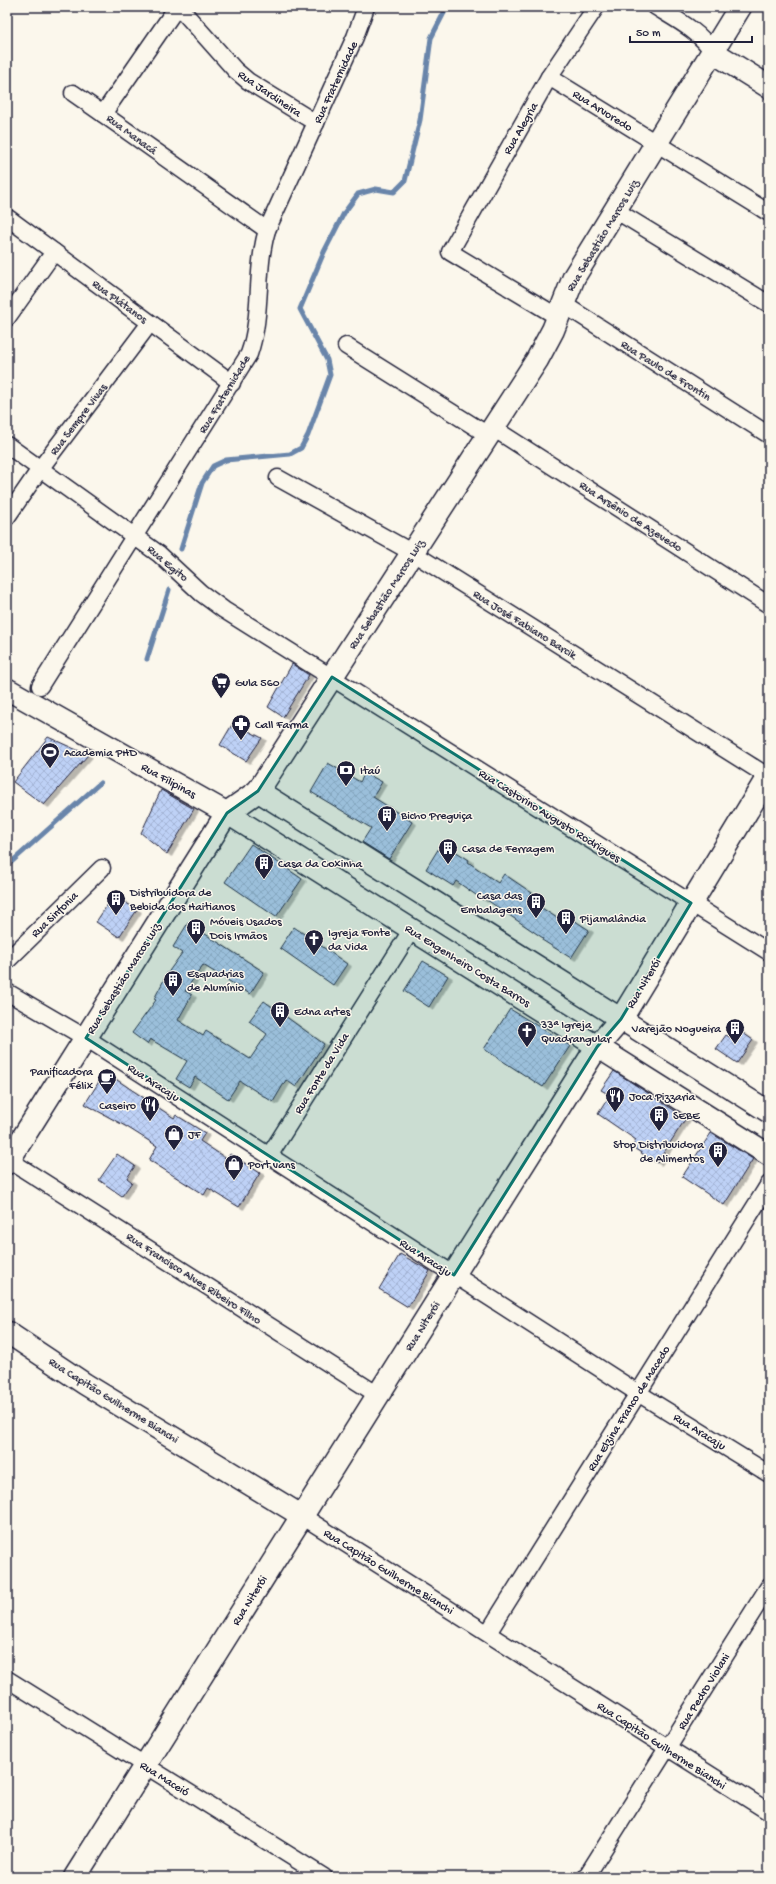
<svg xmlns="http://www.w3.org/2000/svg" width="776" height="1884" font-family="'Gochi Hand',sans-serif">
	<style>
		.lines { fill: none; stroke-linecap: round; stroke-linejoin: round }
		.stream { stroke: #6985aa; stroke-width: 5 }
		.building { fill: url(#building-cross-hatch); stroke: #22223b; filter: url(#shadow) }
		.minor-casing { stroke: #22223b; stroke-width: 19 }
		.tertiary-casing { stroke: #22223b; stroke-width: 24 }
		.secondary-casing { stroke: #22223b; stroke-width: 25 }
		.minor { stroke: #fbf7ec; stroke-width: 16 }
		.tertiary { stroke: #fbf7ec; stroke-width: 21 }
		.secondary { stroke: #fbf7ec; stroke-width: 22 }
		.marked { fill: #0f766e; fill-opacity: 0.2; stroke: #0f766e; stroke-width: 3; stroke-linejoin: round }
		.labels { text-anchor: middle; stroke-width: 3; stroke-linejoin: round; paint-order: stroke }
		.street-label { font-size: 12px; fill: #22223b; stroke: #fbf7ec }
		.poi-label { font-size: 12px; fill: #22223b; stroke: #fbf7ec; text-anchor: start }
	</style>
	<defs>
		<pattern id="building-cross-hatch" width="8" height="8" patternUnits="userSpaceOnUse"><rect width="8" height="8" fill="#bed1f6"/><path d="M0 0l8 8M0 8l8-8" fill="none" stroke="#a3b3d4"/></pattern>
		<filter id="shadow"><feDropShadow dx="4.5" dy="2.5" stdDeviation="0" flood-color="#0004"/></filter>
	</defs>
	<rect width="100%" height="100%" fill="#fbf7ec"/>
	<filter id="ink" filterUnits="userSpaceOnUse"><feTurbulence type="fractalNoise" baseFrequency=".025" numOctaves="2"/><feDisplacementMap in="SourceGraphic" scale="8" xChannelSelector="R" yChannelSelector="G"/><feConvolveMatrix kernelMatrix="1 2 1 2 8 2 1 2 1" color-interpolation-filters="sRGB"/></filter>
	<g filter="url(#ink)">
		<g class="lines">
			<g class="stream">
				<path d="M181,549L202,483L213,466L226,460L290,454L301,448L308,435L330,375L327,360L300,309L324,252L344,213L358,194L376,189L394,192L405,181L420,120L431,38L447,7"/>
				<path d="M147,659L169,590"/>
				<path d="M7,866L100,783"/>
			</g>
		</g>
		<g class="building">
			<path d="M292,664L309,675L283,717L268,707Z"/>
			<path d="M233,723L262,738L246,761L220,745Z"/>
			<path d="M48,737L88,755L44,805L13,782Z"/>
			<path d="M328,763L360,782L365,773L382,782L373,797L412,822L389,859L362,842L371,828L311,792Z"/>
			<path d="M161,790L194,809L167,854L141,833Z"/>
			<path d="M442,843L469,860L468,862L498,883L504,874L532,893L528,899L557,918L561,912L589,930L571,958L542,940L543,938L484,898L483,900L456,881L453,886L426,869Z"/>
			<path d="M251,844L302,879L276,917L225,882Z"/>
			<path d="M114,895L137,910L119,937L96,922Z"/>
			<path d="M188,923L264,972L250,994L203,965L185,991L192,995L178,1020L203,1036L206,1031L250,1059L267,1034L249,1021L264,1001L324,1044L296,1087L286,1080L273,1102L240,1081L228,1099L195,1077L189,1087L176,1079L187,1061L150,1039L147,1044L132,1033L156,1000L154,999L167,974L182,953L173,947Z"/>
			<path d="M294,927L347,964L333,985L280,948Z"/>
			<path d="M423,961L448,976L429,1007L404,991Z"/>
			<path d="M510,1009L570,1046L543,1087L484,1049Z"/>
			<path d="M740,1031L753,1040L737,1063L716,1049L726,1035L731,1038Z"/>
			<path d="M614,1071L686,1118L657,1163L632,1147L636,1140L598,1114L610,1095L601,1090Z"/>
			<path d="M105,1072L174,1118L176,1115L205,1133L200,1141L227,1159L230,1154L260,1173L239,1207L208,1188L204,1195L149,1160L157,1146L127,1127L85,1104Z"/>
			<path d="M711,1133L753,1159L724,1205L682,1177Z"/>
			<path d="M117,1154L135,1166L127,1178L132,1182L122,1196L99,1180Z"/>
			<path d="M400,1254L430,1271L408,1307L379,1289Z"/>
		</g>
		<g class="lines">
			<defs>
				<g id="minor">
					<path d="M177,7L103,114L267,230"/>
					<path d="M179,7L235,70L248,81L316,123"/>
					<path d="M656,7C677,20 699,31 713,52"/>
					<path d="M549,77L769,213"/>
					<path d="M73,93L103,114"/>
					<path d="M615,210L769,304"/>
					<path d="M8,218L232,383"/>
					<path d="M563,304L769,435"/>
					<path d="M558,317L450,252L549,77L596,7"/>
					<path d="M7,318L54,252"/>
					<path d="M346,346L488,435"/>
					<path d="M493,428L769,605"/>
					<path d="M7,445L159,554L201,593L224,610L769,952"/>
					<path d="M278,478L413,553L769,777"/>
					<path d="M7,517L40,469L150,323"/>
					<path d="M40,686L249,354C263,314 255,270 267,230L355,37L366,7"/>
					<path d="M7,961L102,868"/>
					<path d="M7,992L86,1038L638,1393L769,1474"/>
					<path d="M269,1156L412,929"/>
					<path d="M9,1160L378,1395"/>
					<path d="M302,1516L769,1812"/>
					<path d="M488,1633L769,1184"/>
					<path d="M7,1679L324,1877"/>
					<path d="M586,1877L769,1586"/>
				</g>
				<g id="tertiary">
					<path d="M7,689L227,813L769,1155"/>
					<path d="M258,791L769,1112"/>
					<path d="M7,1332L85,1384L302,1516"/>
				</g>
				<g id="secondary">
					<path d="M713,52L769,87"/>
					<path d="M7,1163L227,813L258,791L537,360L553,330L574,277L740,7"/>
					<path d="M75,1877L597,1047L621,1019L769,775"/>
				</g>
			</defs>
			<use href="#minor" class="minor-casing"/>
			<use href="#tertiary" class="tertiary-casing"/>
			<use href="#secondary" class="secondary-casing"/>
			<use href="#minor" class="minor"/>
			<use href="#tertiary" class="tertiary"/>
			<use href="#secondary" class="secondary"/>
		</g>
	</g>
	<path class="marked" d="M332,677L691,903L621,1019L597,1047L454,1275L86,1038L227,813L258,791Z"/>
	<defs>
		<symbol id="supermarket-pin" viewBox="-11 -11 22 30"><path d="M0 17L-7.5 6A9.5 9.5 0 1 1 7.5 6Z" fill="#22223b" stroke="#fbf7ec"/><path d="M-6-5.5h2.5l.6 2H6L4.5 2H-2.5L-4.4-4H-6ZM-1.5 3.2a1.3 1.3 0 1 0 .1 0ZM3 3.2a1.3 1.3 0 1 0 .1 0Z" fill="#fff"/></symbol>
		<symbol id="pharmacy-pin" viewBox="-11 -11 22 30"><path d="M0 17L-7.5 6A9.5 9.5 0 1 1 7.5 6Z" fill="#22223b" stroke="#fbf7ec"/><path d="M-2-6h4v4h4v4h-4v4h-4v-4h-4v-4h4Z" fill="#fff"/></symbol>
		<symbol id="stadium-pin" viewBox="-11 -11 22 30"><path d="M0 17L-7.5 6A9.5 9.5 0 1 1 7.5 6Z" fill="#22223b" stroke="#fbf7ec"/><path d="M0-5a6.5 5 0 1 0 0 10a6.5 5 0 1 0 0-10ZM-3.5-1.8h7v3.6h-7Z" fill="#fff"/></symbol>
		<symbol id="bank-pin" viewBox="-11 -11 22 30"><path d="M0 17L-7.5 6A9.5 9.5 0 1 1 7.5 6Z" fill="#22223b" stroke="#fbf7ec"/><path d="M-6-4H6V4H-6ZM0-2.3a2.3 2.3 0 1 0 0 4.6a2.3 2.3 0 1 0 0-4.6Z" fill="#fff"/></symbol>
		<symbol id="building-pin" viewBox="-11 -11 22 30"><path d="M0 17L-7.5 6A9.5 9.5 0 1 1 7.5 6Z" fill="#22223b" stroke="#fbf7ec"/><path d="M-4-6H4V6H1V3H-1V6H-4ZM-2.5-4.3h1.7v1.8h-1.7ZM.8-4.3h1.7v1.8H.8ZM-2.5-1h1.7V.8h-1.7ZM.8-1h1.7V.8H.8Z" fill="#fff"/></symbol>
		<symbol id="church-pin" viewBox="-11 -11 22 30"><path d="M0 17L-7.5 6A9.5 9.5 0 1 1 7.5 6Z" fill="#22223b" stroke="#fbf7ec"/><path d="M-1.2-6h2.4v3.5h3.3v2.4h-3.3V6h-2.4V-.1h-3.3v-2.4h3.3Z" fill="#fff"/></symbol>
		<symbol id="cafe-pin" viewBox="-11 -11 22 30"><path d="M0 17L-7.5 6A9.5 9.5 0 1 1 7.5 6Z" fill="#22223b" stroke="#fbf7ec"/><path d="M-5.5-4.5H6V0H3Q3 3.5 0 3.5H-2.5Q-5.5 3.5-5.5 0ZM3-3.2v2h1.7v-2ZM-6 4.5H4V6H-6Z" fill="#fff"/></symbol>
		<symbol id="restaurant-pin" viewBox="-11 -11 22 30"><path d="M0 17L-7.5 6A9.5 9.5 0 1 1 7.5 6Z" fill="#22223b" stroke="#fbf7ec"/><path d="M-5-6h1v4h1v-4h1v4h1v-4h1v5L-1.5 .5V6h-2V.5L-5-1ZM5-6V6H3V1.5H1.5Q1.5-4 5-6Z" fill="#fff"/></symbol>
		<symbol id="shop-pin" viewBox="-11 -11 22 30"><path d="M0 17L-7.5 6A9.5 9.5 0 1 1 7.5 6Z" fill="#22223b" stroke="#fbf7ec"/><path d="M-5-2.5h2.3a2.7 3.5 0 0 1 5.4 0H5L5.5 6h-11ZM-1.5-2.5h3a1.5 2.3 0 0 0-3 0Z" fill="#fff"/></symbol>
	</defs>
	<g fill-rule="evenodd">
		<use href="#supermarket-pin" x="210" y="671" width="22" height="30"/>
		<use href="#pharmacy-pin" x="230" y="713" width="22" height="30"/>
		<use href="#stadium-pin" x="39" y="741" width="22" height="30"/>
		<use href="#bank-pin" x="335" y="759" width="22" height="30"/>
		<use href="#building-pin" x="376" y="804" width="22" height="30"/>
		<use href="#building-pin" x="437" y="837" width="22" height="30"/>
		<use href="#building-pin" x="253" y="852" width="22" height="30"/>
		<use href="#building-pin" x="105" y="888" width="22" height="30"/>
		<use href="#building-pin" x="525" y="891" width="22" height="30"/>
		<use href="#building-pin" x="555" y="907" width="22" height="30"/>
		<use href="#building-pin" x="185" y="917" width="22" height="30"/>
		<use href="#church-pin" x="303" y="928" width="22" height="30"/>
		<use href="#building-pin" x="162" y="969" width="22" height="30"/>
		<use href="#building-pin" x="269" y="1000" width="22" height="30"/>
		<use href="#building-pin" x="724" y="1017" width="22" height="30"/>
		<use href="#church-pin" x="516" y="1020" width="22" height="30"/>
		<use href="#cafe-pin" x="96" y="1067" width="22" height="30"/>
		<use href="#restaurant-pin" x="604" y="1085" width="22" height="30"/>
		<use href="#restaurant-pin" x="139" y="1094" width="22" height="30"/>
		<use href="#building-pin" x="648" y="1104" width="22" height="30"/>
		<use href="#shop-pin" x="163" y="1123" width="22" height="30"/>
		<use href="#building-pin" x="707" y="1140" width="22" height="30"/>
		<use href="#shop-pin" x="223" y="1153" width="22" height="30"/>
	</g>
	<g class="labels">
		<g class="street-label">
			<text transform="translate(335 82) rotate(-65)" y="4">Rua Fraternidade</text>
			<text transform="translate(270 93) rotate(34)" y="4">Rua Jardineira</text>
			<text transform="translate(603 110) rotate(32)" y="4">Rua Arvoredo</text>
			<text transform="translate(520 128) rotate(-60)" y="4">Rua Alegria</text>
			<text transform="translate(132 134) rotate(36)" y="4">Rua Manacá</text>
			<text transform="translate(602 235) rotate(-59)" y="4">Rua Sebastião Marcos Luiz</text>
			<text transform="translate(120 301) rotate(36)" y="4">Rua Plátanos</text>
			<text transform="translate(666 370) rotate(32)" y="4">Rua Paulo de Frontin</text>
			<text transform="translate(224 394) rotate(-59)" y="4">Rua Fraternidade</text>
			<text transform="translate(78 419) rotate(-53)" y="4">Rua Sempre Vivas</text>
			<text transform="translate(631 516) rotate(33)" y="4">Rua Arsênio de Azevedo</text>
			<text transform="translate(168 563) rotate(40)" y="4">Rua Egito</text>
			<text transform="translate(386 594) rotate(-57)" y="4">Rua Sebastião Marcos Luiz</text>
			<text transform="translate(525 624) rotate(32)" y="4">Rua José Fabiano Barcik</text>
			<text transform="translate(169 780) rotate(29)" y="4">Rua Filipinas</text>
			<text transform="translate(550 815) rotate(32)" y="4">Rua Castorino Augusto Rodrigues</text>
			<text transform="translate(54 914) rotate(-44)" y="4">Rua Sinfonia</text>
			<text transform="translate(468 965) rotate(32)" y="4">Rua Engenheiro Costa Barros</text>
			<text transform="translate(123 978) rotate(-58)" y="4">Rua Sebastião Marcos Luiz</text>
			<text transform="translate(643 983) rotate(-59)" y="4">Rua Niterói</text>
			<text transform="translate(321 1073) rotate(-58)" y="4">Rua Fonte da Vida</text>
			<text transform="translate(154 1082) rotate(33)" y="4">Rua Aracaju</text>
			<text transform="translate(426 1257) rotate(33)" y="4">Rua Aracaju</text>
			<text transform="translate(194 1278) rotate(33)" y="4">Rua Francisco Alves Ribeiro Filho</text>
			<text transform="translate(422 1326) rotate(-58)" y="4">Rua Niterói</text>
			<text transform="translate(114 1400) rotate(32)" y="4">Rua Capitão Guilherme Bianchi</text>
			<text transform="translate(628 1408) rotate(-58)" y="4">Rua Elzina Franco de Macedo</text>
			<text transform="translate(700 1431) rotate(32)" y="4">Rua Aracaju</text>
			<text transform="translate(389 1571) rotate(32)" y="4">Rua Capitão Guilherme Bianchi</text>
			<text transform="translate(249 1600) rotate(-58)" y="4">Rua Niterói</text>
			<text transform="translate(703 1691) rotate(-58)" y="4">Rua Pedro Violani</text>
			<text transform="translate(662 1745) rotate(33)" y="4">Rua Capitão Guilherme Bianchi</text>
			<text transform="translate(165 1778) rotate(32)" y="4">Rua Maceió</text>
		</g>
		<g class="poi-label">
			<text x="235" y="686">Gula 560</text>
			<text x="255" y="728">Call Farma</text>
			<text x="64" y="756">Academia PHD</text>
			<text x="360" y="774">Itaú</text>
			<text x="401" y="819">Bicho Preguiça</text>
			<text x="462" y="852">Casa de Ferragem</text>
			<text x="278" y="867">Casa da Coxinha</text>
			<text x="130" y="896">Distribuidora de<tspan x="130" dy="14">Bebida dos Haitianos</tspan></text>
			<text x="522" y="899" text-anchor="end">Casa das<tspan x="522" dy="14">Embalagens</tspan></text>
			<text x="580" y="922">Pijamalândia</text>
			<text x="210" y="925">Móveis Usados<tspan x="210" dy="14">Dois Irmãos</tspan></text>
			<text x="328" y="936">Igreja Fonte<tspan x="328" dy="14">da Vida</tspan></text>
			<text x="187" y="977">Esquadrias<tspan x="187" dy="14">de Alumínio</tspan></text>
			<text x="294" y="1015">Edna artes</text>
			<text x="541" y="1028">33ª Igreja<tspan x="541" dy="14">Quadrangular</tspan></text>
			<text x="721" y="1032" text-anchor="end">Varejão Nogueira</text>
			<text x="93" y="1075" text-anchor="end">Panificadora<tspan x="93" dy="14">Félix</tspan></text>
			<text x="629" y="1100">Joca Pizzaria</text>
			<text x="136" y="1109" text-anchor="end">Caseiro</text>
			<text x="673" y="1119">SEBE</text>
			<text x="188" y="1138">JF</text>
			<text x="704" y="1148" text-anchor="end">Stop Distribuidora<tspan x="704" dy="14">de Alimentos</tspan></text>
			<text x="248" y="1168">Port vans</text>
		</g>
	</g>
	<rect width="776" height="1884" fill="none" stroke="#fbf7ec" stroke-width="24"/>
	<rect x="12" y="12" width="752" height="1860" fill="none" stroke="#22223b" stroke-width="1.5" filter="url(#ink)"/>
	<path d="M630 36v6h122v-6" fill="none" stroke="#22223b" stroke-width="2"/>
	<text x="636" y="36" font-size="12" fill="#22223b" stroke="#fbf7ec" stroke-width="3" paint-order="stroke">50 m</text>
</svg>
